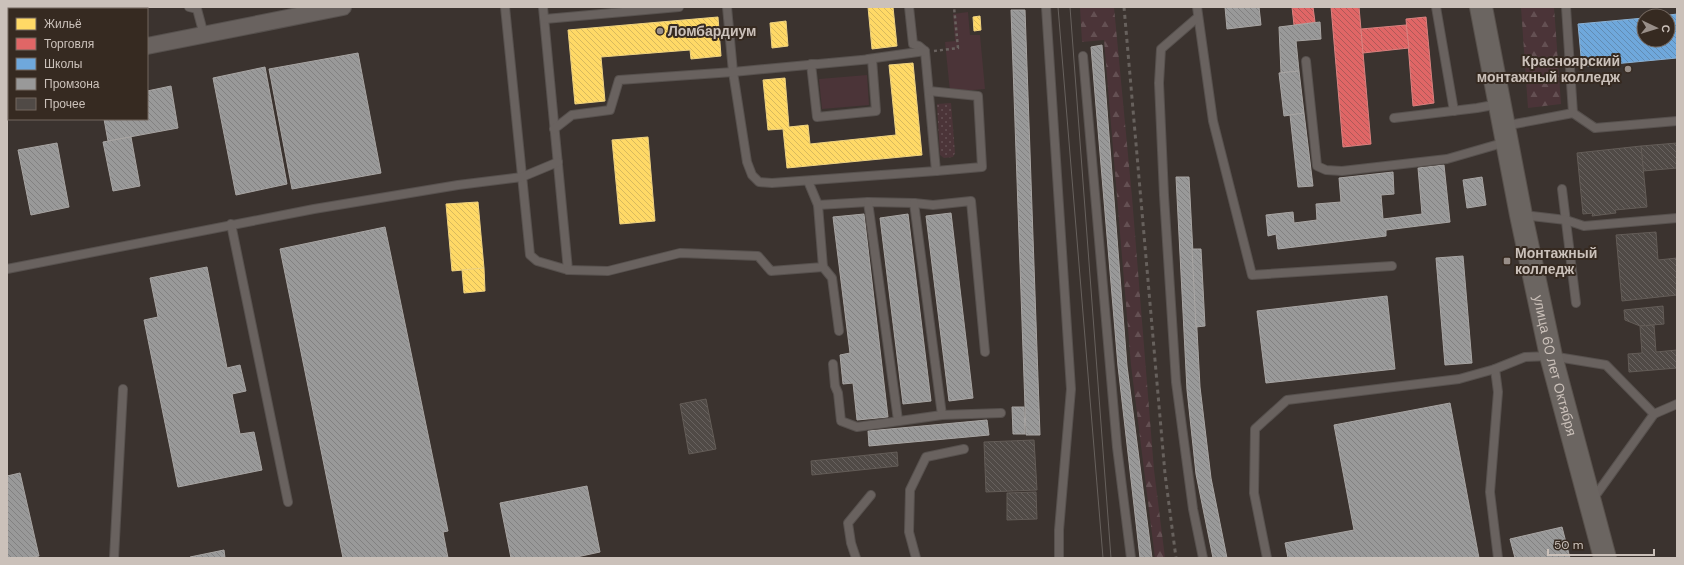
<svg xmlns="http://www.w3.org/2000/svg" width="1684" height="565" font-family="'DM Sans',sans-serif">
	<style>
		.grass { fill: url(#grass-dots) }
		.forest { fill: url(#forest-firs) }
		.park { fill: #4b3438 }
		.homes { fill: url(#homes-back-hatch); stroke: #efd27f }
		.shops { fill: url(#shops-back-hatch); stroke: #da817f }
		.schools { fill: url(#schools-back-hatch); stroke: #8bb0d2 }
		.industry { fill: url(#industry-back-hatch); stroke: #a8a5a3 }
		.building { fill: url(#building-back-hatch); stroke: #635c57 }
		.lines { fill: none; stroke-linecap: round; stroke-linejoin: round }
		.lane-casing { stroke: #57514e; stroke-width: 10 }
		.street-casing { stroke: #57514e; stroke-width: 18 }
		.primary-casing { stroke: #58514c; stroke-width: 24 }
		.path { stroke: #69625f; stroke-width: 2.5; stroke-dasharray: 3 3; stroke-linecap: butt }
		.lane { stroke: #69625f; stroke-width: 8 }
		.street { stroke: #69625f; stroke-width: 16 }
		.primary { stroke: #6b6561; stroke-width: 22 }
		.tram { stroke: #67615d; stroke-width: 1 }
		.rail { stroke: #67615d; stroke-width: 3; stroke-dasharray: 4 4; stroke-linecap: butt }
		.poi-dot { fill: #998f89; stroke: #362a21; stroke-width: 1.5 }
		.labels { text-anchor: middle; stroke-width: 4; stroke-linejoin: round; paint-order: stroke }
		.poi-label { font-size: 14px; font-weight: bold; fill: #cbc1ba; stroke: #362a21; text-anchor: start }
		.street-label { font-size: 14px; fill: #cbc1ba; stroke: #362a21 }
	</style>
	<defs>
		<pattern id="grass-dots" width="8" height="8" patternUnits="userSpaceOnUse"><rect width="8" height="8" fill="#4b3438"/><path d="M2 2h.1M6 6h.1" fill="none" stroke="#645053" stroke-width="1.8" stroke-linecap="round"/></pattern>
		<pattern id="forest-firs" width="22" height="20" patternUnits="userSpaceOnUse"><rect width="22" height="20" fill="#4b3438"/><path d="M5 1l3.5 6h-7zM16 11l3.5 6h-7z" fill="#645053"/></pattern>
		<pattern id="homes-back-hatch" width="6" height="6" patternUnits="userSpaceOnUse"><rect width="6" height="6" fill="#ffd966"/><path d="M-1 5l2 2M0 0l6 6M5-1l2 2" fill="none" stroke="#d8b95d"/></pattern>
		<pattern id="shops-back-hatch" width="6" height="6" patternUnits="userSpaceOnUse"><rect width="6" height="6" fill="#e06666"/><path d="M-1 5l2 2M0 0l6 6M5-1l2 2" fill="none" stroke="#af5958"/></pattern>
		<pattern id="schools-back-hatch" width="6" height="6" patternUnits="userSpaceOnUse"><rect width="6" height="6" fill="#6fa8dc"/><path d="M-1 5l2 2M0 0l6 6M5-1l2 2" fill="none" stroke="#628cb3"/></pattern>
		<pattern id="industry-back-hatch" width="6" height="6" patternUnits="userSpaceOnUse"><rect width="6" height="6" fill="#999"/><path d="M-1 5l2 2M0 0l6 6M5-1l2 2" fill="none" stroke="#828181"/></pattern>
		<pattern id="building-back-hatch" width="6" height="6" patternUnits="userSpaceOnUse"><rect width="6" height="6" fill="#504a46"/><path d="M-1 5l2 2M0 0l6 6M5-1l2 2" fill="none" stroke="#68625f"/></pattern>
	</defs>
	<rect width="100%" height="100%" fill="#3b332f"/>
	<path class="grass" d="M951,103L955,153L953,157L944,158L940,155L937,104Z"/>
	<g class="forest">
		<path d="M1080,7H1114L1132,197L1154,470L1165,558H1155L1131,365L1104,40L1082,42Z"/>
		<path d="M1521,7H1554L1561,104L1528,108Z"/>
	</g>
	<g class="park">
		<path d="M968,12L970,35H980L985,89L950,92L945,42L955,41L953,14Z"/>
		<path d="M867,75L869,105L822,109L819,79Z"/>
	</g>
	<g class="homes">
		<path d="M868,7H893L897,46L872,49Z"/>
		<path d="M980,16L981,30L974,31L973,17Z"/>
		<path d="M718,17L721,56L691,59L690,50L601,57L605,101L575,104L568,30Z"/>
		<path d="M786,21L788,46L772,48L770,23Z"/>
		<path d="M913,63L922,155L787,168L783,129L768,130L763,80L785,78L789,127L808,125L810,144L896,135L889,65Z"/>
		<path d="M648,137L655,221L620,224L612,140Z"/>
		<path d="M478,202L484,268L452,271L446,204Z"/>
		<path d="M484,268L485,291L464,293L462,270Z"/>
	</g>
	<g class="shops">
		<path d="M1292,7H1313L1315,22L1294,25Z"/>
		<path d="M1331,7H1359L1371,144L1343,147Z"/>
		<path d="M1426,17L1434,103L1413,106L1406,19Z"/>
		<path d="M1406,25L1409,48L1363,53L1361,29Z"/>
	</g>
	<path class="schools" d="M1677,14V58L1582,67L1578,24L1644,18V40H1668V16H1662Z"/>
	<g class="industry">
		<path d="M1225,7H1259L1261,25L1227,29Z"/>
		<path d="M1011,10H1025L1040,435H1026Z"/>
		<path d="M1320,22L1321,39L1296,41L1299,71L1281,73L1279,27Z"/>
		<path d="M1102,45L1127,366L1152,558H1140L1118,366L1091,47Z"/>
		<path d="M358,53L381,173L292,189L269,69Z"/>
		<path d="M265,67L287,184L236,195L213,78Z"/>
		<path d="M1299,71L1304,113L1284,116L1279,73Z"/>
		<path d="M171,86L178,128L108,141L104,119H147V91Z"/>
		<path d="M1304,113L1313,186L1298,187L1290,115Z"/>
		<path d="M131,137L140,186L113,191L103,142Z"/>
		<path d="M57,143L69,207L31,215L18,150Z"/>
		<path d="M1444,165L1450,222L1386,230V236L1278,249L1276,234L1268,236L1266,215L1293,212L1294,223L1317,220L1316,204L1341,202L1339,178L1393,172L1394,194L1381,195L1383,219L1422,214L1418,168Z"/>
		<path d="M1176,177H1189L1200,387L1211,478L1227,558H1213L1196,474L1187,390Z"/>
		<path d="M1482,177L1486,205L1467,208L1463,180Z"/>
		<path d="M951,213L973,398L949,401L926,216Z"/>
		<path d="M864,214L888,417L857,420L853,383L843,384L840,355L850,353L833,217Z"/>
		<path d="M908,214L931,401L903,404L880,218Z"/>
		<path d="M385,227L448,531L443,532L448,558H343L280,249Z"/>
		<path d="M1192,249H1201L1205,326L1196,327Z"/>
		<path d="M1463,256L1472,363L1445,365L1436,258Z"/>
		<path d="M207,267L227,368L240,365L246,391L232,394L240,434L254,432L262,470L178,487L144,320L158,317L150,278Z"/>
		<path d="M1387,296L1395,369L1266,383L1257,311Z"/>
		<path d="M1450,403L1479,558H1288L1285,543L1354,530L1334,425Z"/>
		<path d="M1012,407H1024L1025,434H1013Z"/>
		<path d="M987,420L989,435L869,446L868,431Z"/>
		<path d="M20,473L39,556L29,558H7V476Z"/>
		<path d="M587,486L600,552L572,558H511L500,503Z"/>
		<path d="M1562,527L1570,558H1515L1510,539Z"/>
		<path d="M224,550L225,558H190V557Z"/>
	</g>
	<g class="building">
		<path d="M1677,143V168L1643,171L1641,146Z"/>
		<path d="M1641,146L1647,207L1615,210L1616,213L1592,216L1593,213L1583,214L1577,153Z"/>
		<path d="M1656,232L1658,260L1677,258V295L1622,301L1616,235Z"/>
		<path d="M1663,306L1664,324L1640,326L1625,320L1624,310Z"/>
		<path d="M1654,325L1656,352L1677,350V368L1629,372L1628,354L1642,353L1640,326Z"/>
		<path d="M706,399L716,449L689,454L680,404Z"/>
		<path d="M1034,440L1037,490L986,492L984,442Z"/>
		<path d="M897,452L898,466L812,475L811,461Z"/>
		<path d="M1036,492L1037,519L1007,520V493Z"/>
	</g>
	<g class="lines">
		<defs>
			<g id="lane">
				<path d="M189,7L197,9L204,35"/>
				<path d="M505,7L530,255L537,261L568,270L543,7"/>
				<path d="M727,7L733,72L747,162L752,175L759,182L772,183L936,171L925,51L919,46L913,44L909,7"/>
				<path d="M1046,7L1071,389L1059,530V558"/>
				<path d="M1197,7L1213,121L1252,275L1392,266"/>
				<path d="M1436,7L1454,111"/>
				<path d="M1566,7L1573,113"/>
				<path d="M1198,17L1161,49L1159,83L1164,195L1176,382L1193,509L1203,558"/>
				<path d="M545,19L679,7"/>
				<path d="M1083,56L1117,447L1131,558"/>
				<path d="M868,59L925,51"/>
				<path d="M1306,61L1317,166L1326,170L1342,171L1447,159L1506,142"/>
				<path d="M815,64H811L817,117L876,111L872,59"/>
				<path d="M929,91L978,96L982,167L936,171"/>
				<path d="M1394,118L1477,108L1499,104"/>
				<path d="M1504,126L1573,113L1595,128L1677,121"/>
				<path d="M554,129L572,115L610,110L619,80L733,72L872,59"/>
				<path d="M808,181L818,205L868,202L914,203L933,205L971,201L985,352"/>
				<path d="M1562,189L1576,303"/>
				<path d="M868,202L898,420"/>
				<path d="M1523,215L1566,220L1584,226L1677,218"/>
				<path d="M231,224L288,502"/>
				<path d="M823,267L832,278L839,331"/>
				<path d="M7,269L314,209L458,185L522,177L558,162"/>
				<path d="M568,270L608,271L680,253L758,256L771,271L823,267L818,205"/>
				<path d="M833,364L835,386L838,393L841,421L857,427L942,415L914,203"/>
				<path d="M1495,369L1498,392L1490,492L1498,558"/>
				<path d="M942,415L1001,413"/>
				<path d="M1593,499L1654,414"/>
				<path d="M114,558L123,389"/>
				<path d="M856,558L851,543L848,523L871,495"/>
				<path d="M916,558L909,532L910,490L926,457L964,449"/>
				<path d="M1267,558L1254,493L1255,429L1287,400L1459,379L1495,369L1525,357L1551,356L1606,365L1654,414L1677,404"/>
			</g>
			<g id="street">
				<path d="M147,46L343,7"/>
				<path d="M7,71H9"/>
			</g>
			<g id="primary">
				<path id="s1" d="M1481,7L1521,215L1551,356L1605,558"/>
			</g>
		</defs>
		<use href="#lane" class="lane-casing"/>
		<use href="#street" class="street-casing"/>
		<use href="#primary" class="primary-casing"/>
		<path class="path" d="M934,51L958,48L954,7"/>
		<use href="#lane" class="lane"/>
		<use href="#street" class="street"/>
		<use href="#primary" class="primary"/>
		<g class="tram">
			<path d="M1058,7L1103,558"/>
			<path d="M1070,7L1111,558"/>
		</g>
		<path class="rail" d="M1124,7L1165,474L1176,558"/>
	</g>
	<g class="poi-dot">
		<circle cx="660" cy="31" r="4"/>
		<circle cx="1628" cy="69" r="4"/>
		<rect x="1503" y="257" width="8" height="8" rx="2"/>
	</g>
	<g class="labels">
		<g class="poi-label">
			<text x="668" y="36">Ломбардиум</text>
			<text x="1620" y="66" text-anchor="end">Красноярский<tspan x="1620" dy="16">монтажный колледж</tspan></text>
			<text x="1515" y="258">Монтажный<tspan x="1515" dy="16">колледж</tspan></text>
		</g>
		<g class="street-label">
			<text dy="5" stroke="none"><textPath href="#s1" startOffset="366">улица 60 лет Октября</textPath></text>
		</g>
	</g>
	<rect width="1684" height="565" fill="none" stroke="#cbc1ba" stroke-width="16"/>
	<rect x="8" y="8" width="140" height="112" fill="#362a21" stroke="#72665e"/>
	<rect x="16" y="18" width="20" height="12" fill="#ffd966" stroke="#72665e"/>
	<text x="44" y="28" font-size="12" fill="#cbc1ba">Жильё</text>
	<rect x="16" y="38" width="20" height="12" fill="#e06666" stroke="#72665e"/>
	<text x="44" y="48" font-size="12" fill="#cbc1ba">Торговля</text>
	<rect x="16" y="58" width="20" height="12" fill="#6fa8dc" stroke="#72665e"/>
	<text x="44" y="68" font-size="12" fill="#cbc1ba">Школы</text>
	<rect x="16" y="78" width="20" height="12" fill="#999999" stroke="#72665e"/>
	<text x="44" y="88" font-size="12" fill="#cbc1ba">Промзона</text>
	<rect x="16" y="98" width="20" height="12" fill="#504a46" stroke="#72665e"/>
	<text x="44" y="108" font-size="12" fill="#cbc1ba">Прочее</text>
	<g transform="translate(1656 28) rotate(94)"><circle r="19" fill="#362a21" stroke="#72665e"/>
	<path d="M0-3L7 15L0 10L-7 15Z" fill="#998f89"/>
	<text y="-6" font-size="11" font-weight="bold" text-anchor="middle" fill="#cbc1ba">С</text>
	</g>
	<path d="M1548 549v6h106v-6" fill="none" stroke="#cbc1ba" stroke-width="2"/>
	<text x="1554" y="549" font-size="12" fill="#cbc1ba" stroke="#362a21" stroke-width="3" paint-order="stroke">50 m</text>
</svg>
